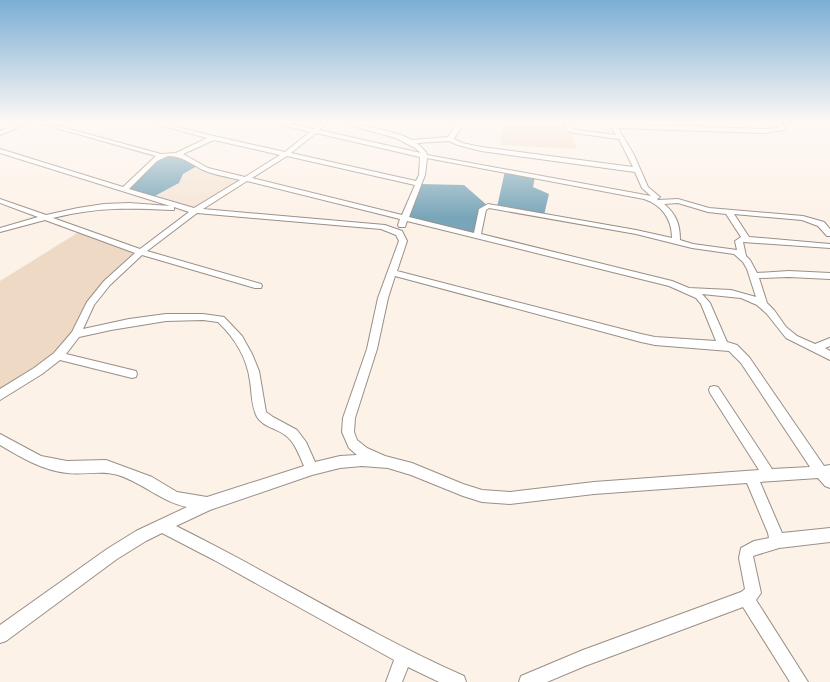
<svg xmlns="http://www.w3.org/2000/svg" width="830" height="682" font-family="Jost,sans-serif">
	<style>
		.built { fill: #f5e5d6 }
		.green { fill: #eed9c5 }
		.water { fill: #78a5b9 }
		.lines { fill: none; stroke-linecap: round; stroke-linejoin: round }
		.street-casing { stroke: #998f87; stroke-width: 2 }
		.street { fill: #fff; fill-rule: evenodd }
	</style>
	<rect width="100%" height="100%" fill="#fdf2e8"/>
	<path class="built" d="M199,165L245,179L195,211L151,198L179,183L183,174Z"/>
	<g class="green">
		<path d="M502,125L568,126L571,130L577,149L501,145Z"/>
		<path d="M82,230L141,252L107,283L68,344L0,395V281Z"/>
	</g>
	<g class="water">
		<path d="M177,155L199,165L183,174L179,183L151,198L124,189L156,159L162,156Z"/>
		<path d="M505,171L535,177L533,187L549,194L544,215L497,207Z"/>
		<path d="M419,184L464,185L488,206H485L477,237L405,219Z"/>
	</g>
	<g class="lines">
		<defs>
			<g id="street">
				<path d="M21,123H28L0,135V131Z"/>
				<path d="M38,123H47L161,154L176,153L207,138L153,123H162L205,134L285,152L310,132L278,124L277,123H286L314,129L322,123H328L319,130L421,153L415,148L396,138L342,123H351L376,128L401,135L412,140L448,137L457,123H463L454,139L462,143L481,147L633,167L619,139L574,133L569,131L563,123H569L573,129L577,130L616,135L609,123H615L616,124L764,129L779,128L775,123H781L786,128L784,130L764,133L618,128L634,155L648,187L660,197L657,199L658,200L678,199L709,208L803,216L824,222L830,229V236H827L818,226L802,220L734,214L749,237L830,244V248L743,242L746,256L750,260L757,273L789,271L830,273V279L789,277L759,278L767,303L774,310L786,327L797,336L815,344L830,338V346L825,348L830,351V360L786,338L767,314L757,305L741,298L702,294L710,303L727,342L737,345L749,357L824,466L830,465V488L825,486L818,478L760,482L782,533L830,528V542L779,548L753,556L761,593L756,600L808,682H790L743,607L585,666L547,682H519L521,676L583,650L741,592L745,589L739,558L741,548L754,541L769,538L768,533L747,483L594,494L510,504L482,502L463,496L411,475L388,468L362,466L340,468L312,475L210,510L176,526C273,574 365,632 464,676L466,682H439L408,667L402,682H386L394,660L214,560L162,533L146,541L117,559L6,641L0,643V625L107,549L136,531L187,507C162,502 143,483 118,475C101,470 85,475 67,473C42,470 22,458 0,445V434L41,456L67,461L106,460L152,477L177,492L207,497L304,466C299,455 295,442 285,435C276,428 263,427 257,417C251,405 252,393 250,381C247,358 235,338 218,322L203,320L166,321L111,330L79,337L66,354L136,371L137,374L136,377L132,378L60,360L42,374L0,400V389L34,368L54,353L72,332L87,302L104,281L135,253L45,220L0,232V228L38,217L0,203V199L46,215L78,208L104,204L129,203L170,206L0,153V149L123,187L156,156ZM316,133L420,157L419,175L416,181L291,153ZM214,140L280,155L245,177L208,168L183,154ZM449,141L458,145L481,151L635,172L642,188L651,196L427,155L426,152L417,143ZM168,156C182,156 191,164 203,170C214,175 229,177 240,180L194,208L129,189L157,161ZM287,156L415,185L402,215L252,178ZM427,158L644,199C662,205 672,219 672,238L636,230L488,204L479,209L474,233L409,217L425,175ZM247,181L400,219L398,225L399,227H405L407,221L669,286L696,298L701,304L716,341L655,337L641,334L397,271L407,241L402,231L385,225L203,209ZM678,203L708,212L726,214L741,237L735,241L737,250L693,244L680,240C680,224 676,214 664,204ZM174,207L189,212L140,249L53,218C97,207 127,208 171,210H174ZM489,208L636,234L692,248L734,254L743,262L747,269L756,297L731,290L689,288L672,281L481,234L486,210ZM197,213L381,229L396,235L399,241L378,298L367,349L343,418L342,432L349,448L357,455L340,456L315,462L306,442L297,430L273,417L266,412L259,371L252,354L242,336L224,317L203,314H166L129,319L83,329L94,305L110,285L142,255L255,288H261L262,286L261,284L147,251ZM395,276L641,342L655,345L729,351L741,363L810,467L772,469L718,387L714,386L710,387L709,390L710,393L759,470L594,482L510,492L482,490L463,484L412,463L385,456L367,448L357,440L354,432L355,418L377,349L388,298Z"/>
			</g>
		</defs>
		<use href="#street" class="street-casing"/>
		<use href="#street" class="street"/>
	</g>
	<linearGradient id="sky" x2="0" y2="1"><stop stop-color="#7baed5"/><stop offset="0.56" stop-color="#fef9f5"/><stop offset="1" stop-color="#fef9f5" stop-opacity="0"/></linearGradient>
	<rect width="830" height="218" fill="url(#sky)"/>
</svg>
